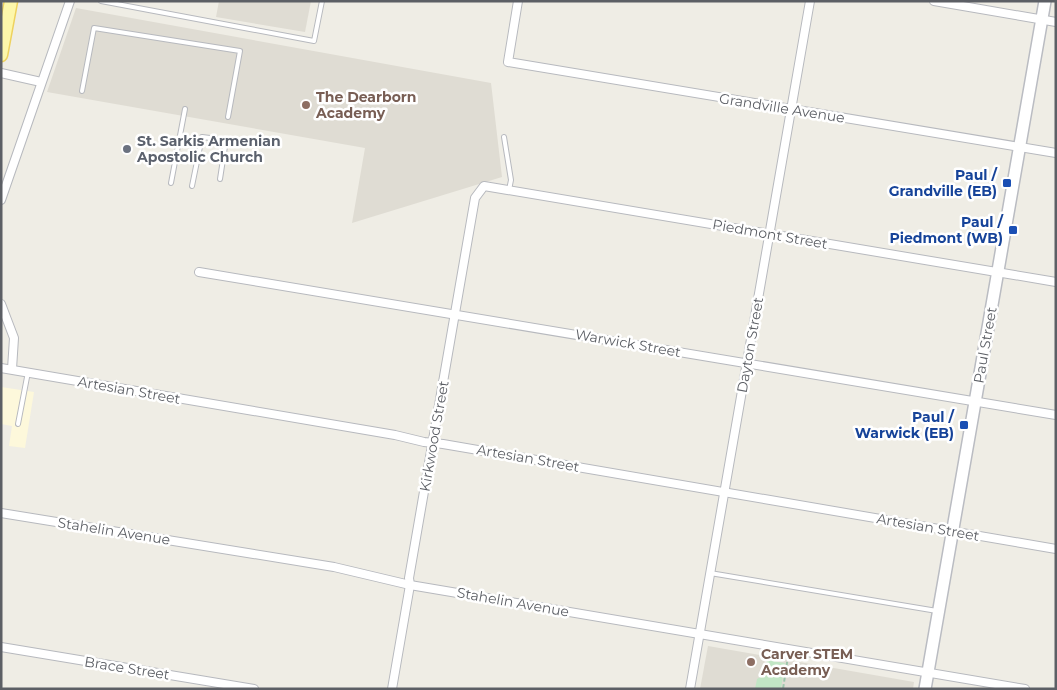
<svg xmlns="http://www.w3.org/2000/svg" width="1057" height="690" font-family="Montserrat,sans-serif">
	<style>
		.commercial { fill: #fdf8db }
		.education { fill: #dfdcd3 }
		.green { fill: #c2e6c5 }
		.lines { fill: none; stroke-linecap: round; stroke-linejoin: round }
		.lane-casing { stroke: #b7b9be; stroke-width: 6 }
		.street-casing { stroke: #b7b9be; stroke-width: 10 }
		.secondary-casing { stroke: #babcc2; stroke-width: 14 }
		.primary-casing { stroke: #eed25e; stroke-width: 15 }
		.path { stroke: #9bc6ab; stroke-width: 2; stroke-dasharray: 5 2.5; stroke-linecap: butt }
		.lane { stroke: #fff; stroke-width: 4 }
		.street { stroke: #fff; stroke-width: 8 }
		.secondary { stroke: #fff; stroke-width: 11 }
		.primary { stroke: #fdf7ab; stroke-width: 12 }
		.education-dot { fill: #8d6e63; stroke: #fff; stroke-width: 2 }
		.worship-dot { fill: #6b7280; stroke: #fff; stroke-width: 2 }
		.transit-dot { fill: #1a4fb4; stroke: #fff; stroke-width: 2 }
		.labels { text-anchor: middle; stroke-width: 5; stroke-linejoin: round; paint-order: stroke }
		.education-label { font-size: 14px; font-weight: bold; fill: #785e54; stroke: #fff; text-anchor: start }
		.street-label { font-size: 14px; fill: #5c5f65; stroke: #fff }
		.worship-label { font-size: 14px; font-weight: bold; fill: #5b616d; stroke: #fff; text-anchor: start }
		.transit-label { font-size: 14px; font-weight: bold; fill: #164399; stroke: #fff; text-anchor: end }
	</style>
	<rect width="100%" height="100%" fill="#efede5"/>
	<path class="commercial" d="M1,387L34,392L25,448L9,446L12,426L1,424Z"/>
	<g class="education">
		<path d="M219,1H311L305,32L216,17Z"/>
		<path d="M76,8L491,83L502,177L352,223L365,148L47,92Z"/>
		<path d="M708,646L914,682L913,689H700Z"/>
	</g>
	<path class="green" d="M767,660L785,663L781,689H755L757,679L764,675Z"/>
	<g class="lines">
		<defs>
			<g id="lane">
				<path d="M101,1L314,41L322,1"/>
				<path d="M82,91L94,28L240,51L228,117"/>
				<path d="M504,137L511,180L509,190"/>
				<path d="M171,183L185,109"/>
				<path d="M192,186L202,137L226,140L220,179"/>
				<path d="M18,424L28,372"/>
				<path d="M710,573L937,611"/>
			</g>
			<g id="street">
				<path d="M518,1L508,62L1056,153"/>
				<path d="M934,1L1056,22"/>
				<path d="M1,73L41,82"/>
				<path d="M1,200L70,1"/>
				<path d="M199,272L1056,415"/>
				<path d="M1,304L14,338L12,369"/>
				<path d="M1,368L395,435L424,442L443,444L1056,549"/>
				<path d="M1,513L334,567L410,585L1025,689"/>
				<path d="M1,647L254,689"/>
				<path d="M392,689L410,585L409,578L475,198L484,186L1056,282"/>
				<path d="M690,689L810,1"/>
			</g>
			<path id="secondary" d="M925,689L1045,1"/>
			<path id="primary" d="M1,55L11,1"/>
		</defs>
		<use href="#lane" class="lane-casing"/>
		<use href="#street" class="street-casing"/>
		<use href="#secondary" class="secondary-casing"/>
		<use href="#primary" class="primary-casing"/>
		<path class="path" d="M783,689L788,656"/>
		<use href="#lane" class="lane"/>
		<use href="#street" class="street"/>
		<use href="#secondary" class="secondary"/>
		<use href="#primary" class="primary"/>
	</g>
	<g class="education-dot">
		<circle cx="306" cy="105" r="5"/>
		<circle cx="751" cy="662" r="5"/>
	</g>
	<circle class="worship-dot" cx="127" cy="149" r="5"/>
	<g class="transit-dot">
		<rect x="1002" y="178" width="10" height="10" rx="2.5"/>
		<rect x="1008" y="225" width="10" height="10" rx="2.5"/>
		<rect x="959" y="420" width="10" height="10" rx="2.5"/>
	</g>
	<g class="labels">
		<g class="education-label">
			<text x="316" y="102">The Dearborn<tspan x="316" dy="16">Academy</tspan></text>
			<text x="761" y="659">Carver STEM<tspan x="761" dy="16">Academy</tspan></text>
		</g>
		<g class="street-label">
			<text transform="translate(782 108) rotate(9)" y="5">Grandville Avenue</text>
			<text transform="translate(770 234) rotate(10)" y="5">Piedmont Street</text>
			<text transform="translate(628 343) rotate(10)" y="5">Warwick Street</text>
			<text transform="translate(750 345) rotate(-80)" y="5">Dayton Street</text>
			<text transform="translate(985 345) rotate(-80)" y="5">Paul Street</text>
			<text transform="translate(129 390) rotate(10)" y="5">Artesian Street</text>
			<text transform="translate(434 436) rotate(-80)" y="5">Kirkwood Street</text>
			<text transform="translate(528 458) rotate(10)" y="5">Artesian Street</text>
			<text transform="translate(928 527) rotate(10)" y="5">Artesian Street</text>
			<text transform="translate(114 531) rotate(9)" y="5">Stahelin Avenue</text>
			<text transform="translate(513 602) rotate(10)" y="5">Stahelin Avenue</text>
			<text transform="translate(127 668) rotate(9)" y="5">Brace Street</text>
		</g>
		<g class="worship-label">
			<text x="137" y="146">St. Sarkis Armenian<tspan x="137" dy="16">Apostolic Church</tspan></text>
		</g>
		<g class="transit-label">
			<text x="997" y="180">Paul /<tspan x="997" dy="16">Grandville (EB)</tspan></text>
			<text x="1003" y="227">Paul /<tspan x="1003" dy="16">Piedmont (WB)</tspan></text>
			<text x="954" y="422">Paul /<tspan x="954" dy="16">Warwick (EB)</tspan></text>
		</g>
	</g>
	<rect width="1057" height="690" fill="none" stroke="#5c5f65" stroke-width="5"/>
</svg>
